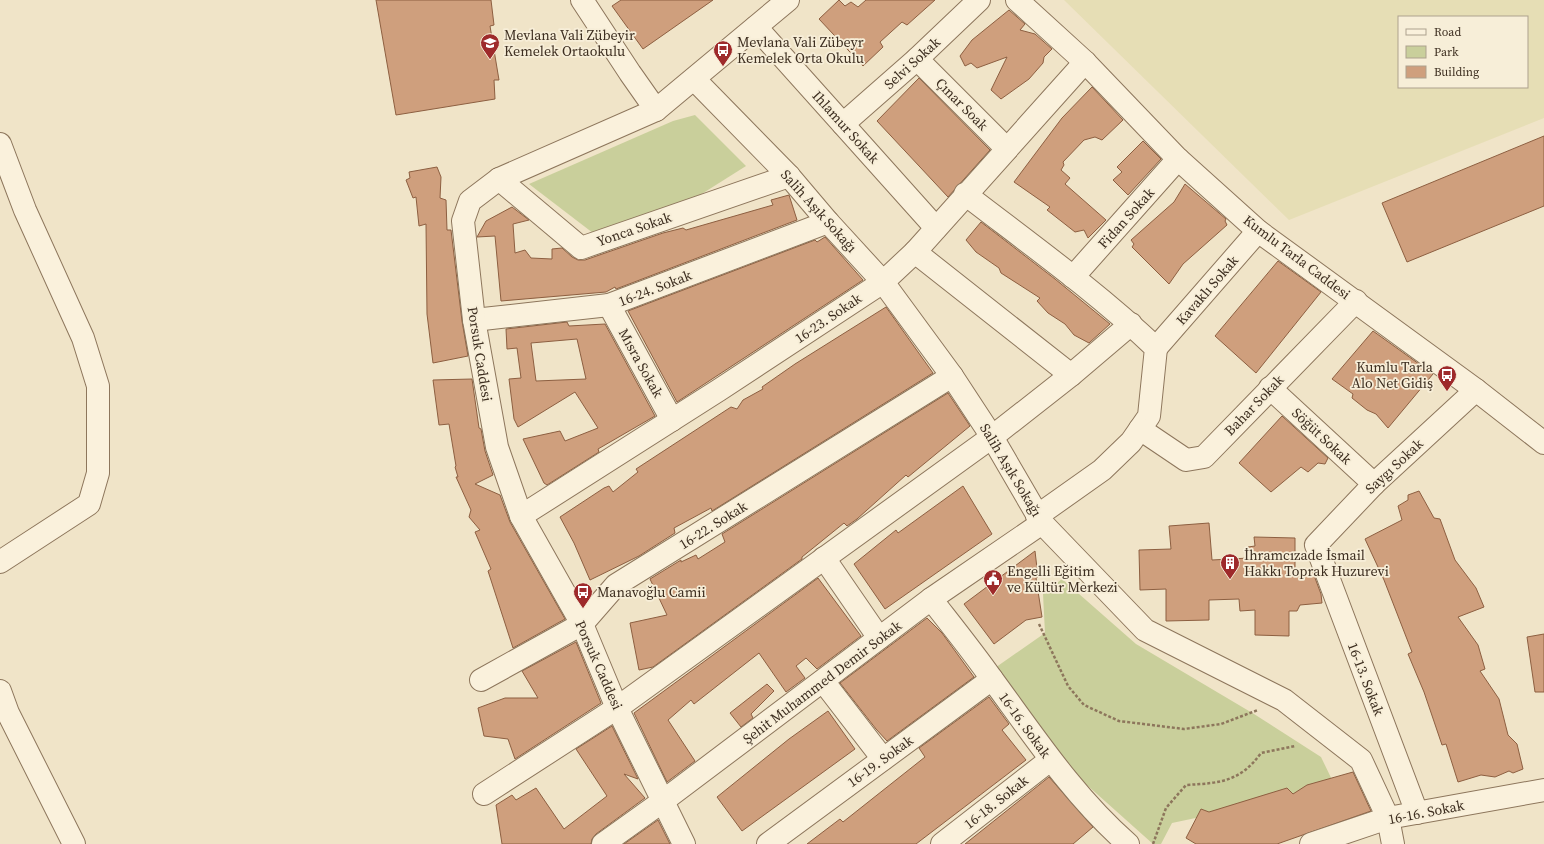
<svg xmlns="http://www.w3.org/2000/svg" width="1544" height="844" font-family="'Source Serif 4',serif">
	<style>
		.farmland { fill: #e6deb5; fill-rule: evenodd }
		.green { fill: #c9cf9b }
		.building { fill: #cf9f7d; stroke: #8d5f41; fill-rule: evenodd }
		.lines { fill: none; stroke-linecap: round; stroke-linejoin: round }
		.minor-casing { stroke: #8d765c; stroke-width: 24 }
		.path { stroke: #8d765c; stroke-width: 2.5; stroke-dasharray: 3 2; stroke-linecap: butt }
		.minor { stroke: #faf1dc; stroke-width: 22 }
		.labels { text-anchor: middle; stroke-width: 3.5; stroke-linejoin: round; paint-order: stroke }
		.poi-label { font-size: 14px; fill: #3d2e20; stroke: #f7eed8; text-anchor: start }
		.street-label { font-size: 14px; fill: #3d2e20; stroke: #f7eed8 }
	</style>
	<rect width="100%" height="100%" fill="#f0e4c8"/>
	<path class="farmland" d="M1064,0H1544V118L1289,220ZM1399,17H1527V87H1399Z"/>
	<g class="green">
		<path d="M695,115L746,166L700,195L593,233L529,184L673,121Z"/>
		<path d="M1062,579L1136,644L1254,714L1321,757L1336,788L1172,823L1161,844H1153L1069,769L992,670L1045,633L1043,594Z"/>
	</g>
	<g class="building">
		<path d="M376,0H491L494,25L490,26L499,80H494L495,99L396,115Z"/>
		<path d="M621,0H713L643,49L612,6Z"/>
		<path d="M839,0L845,6L851,2L858,7L866,0H935L907,25L902,22L880,42L883,47L863,66L819,19Z"/>
		<path d="M1009,10L1025,24L1020,30L1035,34L1052,49L1044,57L1043,63L1029,79L1001,99L991,90L1007,57L977,68L971,63L965,66L960,56L972,40Z"/>
		<path d="M919,78L990,150L948,197L877,121Z"/>
		<path d="M1092,87L1123,120L1102,140L1095,137L1084,140L1063,162L1064,165L1061,170L1070,178L1065,184L1106,220L1088,238L1084,230L1075,232L1047,210L1050,207L1014,182L1062,118Z"/>
		<path d="M1544,136V206L1407,262L1382,203Z"/>
		<path d="M1143,141L1161,159L1128,195L1113,180L1122,172L1117,167Z"/>
		<path d="M437,167L441,177L440,198L446,200L447,230H451L462,321L468,356L433,363L427,314L426,224L419,226L416,197L413,198L406,180L410,178L409,172Z"/>
		<path d="M1185,184L1226,219L1225,221L1227,225L1183,264L1169,284L1132,247L1134,244L1131,240L1174,202Z"/>
		<path d="M789,195L797,220L616,289L615,287L606,292L501,301L495,236L477,237L486,221L512,207L529,220L513,224L515,253L525,250L531,258L552,259V249L562,248L572,257L578,260H585L663,233L683,228L686,230L773,205L771,200Z"/>
		<path d="M981,222L1055,279L1110,324L1089,343L1074,335L1065,324L1048,313L1037,301L1040,298L1001,273L999,268L976,252L966,240Z"/>
		<path d="M825,237L863,280L677,402L628,311L815,240L817,242Z"/>
		<path d="M1278,261L1321,292L1256,373L1215,336Z"/>
		<path d="M886,307L933,373L712,511L711,508L674,528L675,533L639,556L590,580L574,543L560,517L604,488L609,486L613,492L638,472L636,469L731,407L737,409L743,400L763,389L762,387L795,364Z"/>
		<path d="M567,322L569,326L605,324L655,416L598,449L599,452L547,485L544,483L523,439L560,431L565,441L598,428L575,392L518,427L514,419L509,379L521,378L517,348L507,349L506,329ZM577,339L586,379L536,381L531,343Z"/>
		<path d="M1373,331L1433,374L1388,428L1376,414L1367,410L1352,398L1353,394L1332,379Z"/>
		<path d="M472,379L479,428L481,429L485,451L493,475L475,484L500,495L510,522L565,619L513,648L488,571L491,569L475,532L480,530L469,517L471,510L456,477H458L455,467L456,466L449,424L439,425L433,380Z"/>
		<path d="M948,393L970,426L908,477L906,475L857,519L847,526L844,523L802,557V559L653,667L639,670L630,623L667,615L650,579L681,560V562L696,555L698,559L725,542L722,534Z"/>
		<path d="M1282,416L1328,458L1325,464L1318,463L1308,472L1301,467L1271,492L1239,463Z"/>
		<path d="M963,486L992,534L885,609L854,564L896,530L898,533Z"/>
		<path d="M1419,491L1434,518L1440,519L1455,560L1476,588L1484,607L1458,617L1478,645L1485,669L1480,671L1499,699L1508,735L1517,744L1523,769L1513,773L1509,771L1495,777L1481,775L1458,782L1446,744L1442,745L1424,692L1408,654L1412,652L1384,580L1365,539L1402,520L1398,506L1408,500V495Z"/>
		<path d="M1209,523L1212,560L1249,558L1248,547L1255,546L1254,537L1295,538V570H1312L1321,594L1322,603L1300,605L1297,611H1289V636L1255,635V610L1240,611L1239,599L1209,600V620L1166,621V589L1140,590L1139,550L1171,549L1169,526Z"/>
		<path d="M1035,551L1038,577L1036,578L1042,617L1026,620L994,644L964,604Z"/>
		<path d="M818,578L861,636L817,669L806,658L796,666L805,678L786,692L759,653L694,704L691,700L668,720L695,761L667,782L634,713Z"/>
		<path d="M927,618L942,633L974,677L887,741L876,729L840,683Z"/>
		<path d="M1544,634V692H1535L1527,637Z"/>
		<path d="M576,642L601,703L515,759L508,739L484,736L478,708L505,698H538L522,671Z"/>
		<path d="M767,684L774,691L751,714L753,718L741,727L730,713Z"/>
		<path d="M989,697L1009,724L1002,730L1026,760L916,844H807L840,819L843,822L925,757L919,748Z"/>
		<path d="M828,711L855,749L742,831L717,797L789,739Z"/>
		<path d="M612,726L638,779L624,774L645,798L596,834L592,839L591,844H502L496,805L512,795L516,800L536,788L564,829L607,796L576,749Z"/>
		<path d="M1353,772L1371,811L1277,844H1196L1186,838L1201,809L1209,812L1287,788L1293,794L1307,785Z"/>
		<path d="M1049,777L1093,827L1073,844H965Z"/>
		<path d="M658,820L670,844H624Z"/>
	</g>
	<g class="lines">
		<defs>
			<g id="minor">
				<path d="M582,0L630,73L656,110"/>
				<path d="M1017,0L1085,62L1178,159L1258,231L1476,390L1544,443"/>
				<path d="M756,27L936,228"/>
				<path d="M917,59L1007,149"/>
				<path d="M694,79L789,176L828,222L883,282L952,376L992,437L1042,523L1145,630L1284,700L1361,760L1388,818L1393,844"/>
				<path d="M843,124L917,59L979,0"/>
				<path d="M0,144L25,210L83,338L98,386V473L89,504L0,562"/>
				<path d="M499,179L581,248L789,176"/>
				<path d="M965,194C1030,244 1097,292 1156,348L1149,416L1131,442L1102,470L1037,516"/>
				<path d="M915,252L1071,375"/>
				<path d="M1073,277L1178,159"/>
				<path d="M609,305L672,420"/>
				<path d="M474,320L609,305L828,222"/>
				<path d="M1156,348L1258,231"/>
				<path d="M1270,388L1374,484"/>
				<path d="M1140,429L1186,460L1204,457L1356,301"/>
				<path d="M521,516L719,390L883,282L915,252L1085,62"/>
				<path d="M824,558L879,638"/>
				<path d="M931,599C952,626 973,652 992,679C1034,736 1074,797 1128,844"/>
				<path d="M481,680L582,624L616,585L952,376"/>
				<path d="M823,681L883,759"/>
				<path d="M0,691L8,713L74,844"/>
				<path d="M484,794L617,708L992,437L1071,375L1131,324"/>
				<path d="M1417,813L1316,545L1374,484L1476,390"/>
				<path d="M603,844L663,801L931,599L1042,523"/>
				<path d="M684,844L617,708L582,624L521,516L497,447L474,320L463,221L470,201L499,179L656,110L788,0"/>
				<path d="M768,844L992,679"/>
				<path d="M942,844L1050,760"/>
				<path d="M1311,844L1388,818L1544,790"/>
			</g>
		</defs>
		<use href="#minor" class="minor-casing"/>
		<g class="path">
			<path d="M1039,624L1068,686L1084,705L1119,721L1184,729L1221,724L1258,710"/>
			<path d="M1153,844L1166,808L1186,785C1220,783 1240,782 1261,753L1295,746"/>
		</g>
		<use href="#minor" class="minor"/>
	</g>
	<defs>
		<symbol id="school-pin" viewBox="-11 -11 22 30"><path d="M0 17L-7.5 6A9.5 9.5 0 1 1 7.5 6Z" fill="#9e2a2b" stroke="#f7eed8"/><path d="M0-5L7-2L0 1L-7-2ZM-4 1L0 2.5L4 1V4Q0 6-4 4Z" fill="#fff"/></symbol>
		<symbol id="bus-pin" viewBox="-11 -11 22 30"><path d="M0 17L-7.5 6A9.5 9.5 0 1 1 7.5 6Z" fill="#9e2a2b" stroke="#f7eed8"/><path d="M-5-6H5V4H4V6H2V4H-2V6H-4V4H-5ZM-3.5-4V0h7V-4ZM-3.5 1.2v1.5H-2V1.2ZM2 1.2v1.5H3.5V1.2Z" fill="#fff"/></symbol>
		<symbol id="building-pin" viewBox="-11 -11 22 30"><path d="M0 17L-7.5 6A9.5 9.5 0 1 1 7.5 6Z" fill="#9e2a2b" stroke="#f7eed8"/><path d="M-4-6H4V6H1V3H-1V6H-4ZM-2.5-4.3h1.7v1.8h-1.7ZM.8-4.3h1.7v1.8H.8ZM-2.5-1h1.7V.8h-1.7ZM.8-1h1.7V.8H.8Z" fill="#fff"/></symbol>
		<symbol id="civic-pin" viewBox="-11 -11 22 30"><path d="M0 17L-7.5 6A9.5 9.5 0 1 1 7.5 6Z" fill="#9e2a2b" stroke="#f7eed8"/><path d="M-.6-6.5H3V-4.5H.6V-3L4-1V1h2V6H-6V1h2V-1L-.6-3ZM-1.2 2.5V6h2.4V2.5Z" fill="#fff"/></symbol>
	</defs>
	<g fill-rule="evenodd">
		<use href="#school-pin" x="479" y="32" width="22" height="30"/>
		<use href="#bus-pin" x="712" y="39" width="22" height="30"/>
		<use href="#bus-pin" x="1436" y="364" width="22" height="30"/>
		<use href="#building-pin" x="1219" y="552" width="22" height="30"/>
		<use href="#civic-pin" x="982" y="568" width="22" height="30"/>
		<use href="#bus-pin" x="572" y="581" width="22" height="30"/>
	</g>
	<g class="labels">
		<g class="poi-label">
			<text x="504" y="40">Mevlana Vali Zübeyir<tspan x="504" dy="16">Kemelek Ortaokulu</tspan></text>
			<text x="737" y="47">Mevlana Vali Zübeyr<tspan x="737" dy="16">Kemelek Orta Okulu</tspan></text>
			<text x="1433" y="372" text-anchor="end">Kumlu Tarla<tspan x="1433" dy="16">Alo Net Gidiş</tspan></text>
			<text x="1244" y="560">İhramcızade İsmail<tspan x="1244" dy="16">Hakkı Toprak Huzurevi</tspan></text>
			<text x="1007" y="576">Engelli Eğitim<tspan x="1007" dy="16">ve Kültür Merkezi</tspan></text>
			<text x="597" y="597">Manavoğlu Camii</text>
		</g>
		<g class="street-label">
			<text transform="translate(912 63) rotate(-42)" y="5">Selvi Sokak</text>
			<text transform="translate(962 104) rotate(45)" y="5">Çınar Soak</text>
			<text transform="translate(846 127) rotate(48)" y="5">Ihlamur Sokak</text>
			<text transform="translate(819 211) rotate(48)" y="5">Salih Aşık Sokağı</text>
			<text transform="translate(1126 218) rotate(-48)" y="5">Fidan Sokak</text>
			<text transform="translate(634 229) rotate(-19)" y="5">Yonca Sokak</text>
			<text transform="translate(1297 257) rotate(37)" y="5">Kumlu Tarla Caddesi</text>
			<text transform="translate(655 288) rotate(-21)" y="5">16-24. Sokak</text>
			<text transform="translate(1207 290) rotate(-49)" y="5">Kavaklı Sokak</text>
			<text transform="translate(828 318) rotate(-34)" y="5">16-23. Sokak</text>
			<text transform="translate(480 354) rotate(81)" y="5">Porsuk Caddesi</text>
			<text transform="translate(641 363) rotate(61)" y="5">Mısra Sokak</text>
			<text transform="translate(1254 405) rotate(-46)" y="5">Bahar Sokak</text>
			<text transform="translate(1322 436) rotate(43)" y="5">Söğüt Sokak</text>
			<text transform="translate(1394 466) rotate(-43)" y="5">Saygı Sokak</text>
			<text transform="translate(1011 470) rotate(59)" y="5">Salih Aşık Sokağı</text>
			<text transform="translate(713 525) rotate(-32)" y="5">16-22. Sokak</text>
			<text transform="translate(599 665) rotate(66)" y="5">Porsuk Caddesi</text>
			<text transform="translate(1366 679) rotate(69)" y="5">16-13. Sokak</text>
			<text transform="translate(822 682) rotate(-37)" y="5">Şehit Muhammed Demir Sokak</text>
			<text transform="translate(1025 725) rotate(54)" y="5">16-16. Sokak</text>
			<text transform="translate(880 761) rotate(-36)" y="5">16-19. Sokak</text>
			<text transform="translate(996 802) rotate(-38)" y="5">16-18. Sokak</text>
			<text transform="translate(1426 812) rotate(-11)" y="5">16-16. Sokak</text>
		</g>
	</g>
	<rect x="1398" y="16" width="130" height="72" fill="#f7eed8" stroke="#ada18e"/>
	<rect x="1406" y="29" width="20" height="6" fill="#faf1dc" stroke="#ada18e"/>
	<text x="1434" y="36" font-size="12" fill="#3d2e20">Road</text>
	<rect x="1406" y="46" width="20" height="12" fill="#c9cf9b" stroke="#ada18e"/>
	<text x="1434" y="56" font-size="12" fill="#3d2e20">Park</text>
	<rect x="1406" y="66" width="20" height="12" fill="#cf9f7d" stroke="#ada18e"/>
	<text x="1434" y="76" font-size="12" fill="#3d2e20">Building</text>
</svg>
